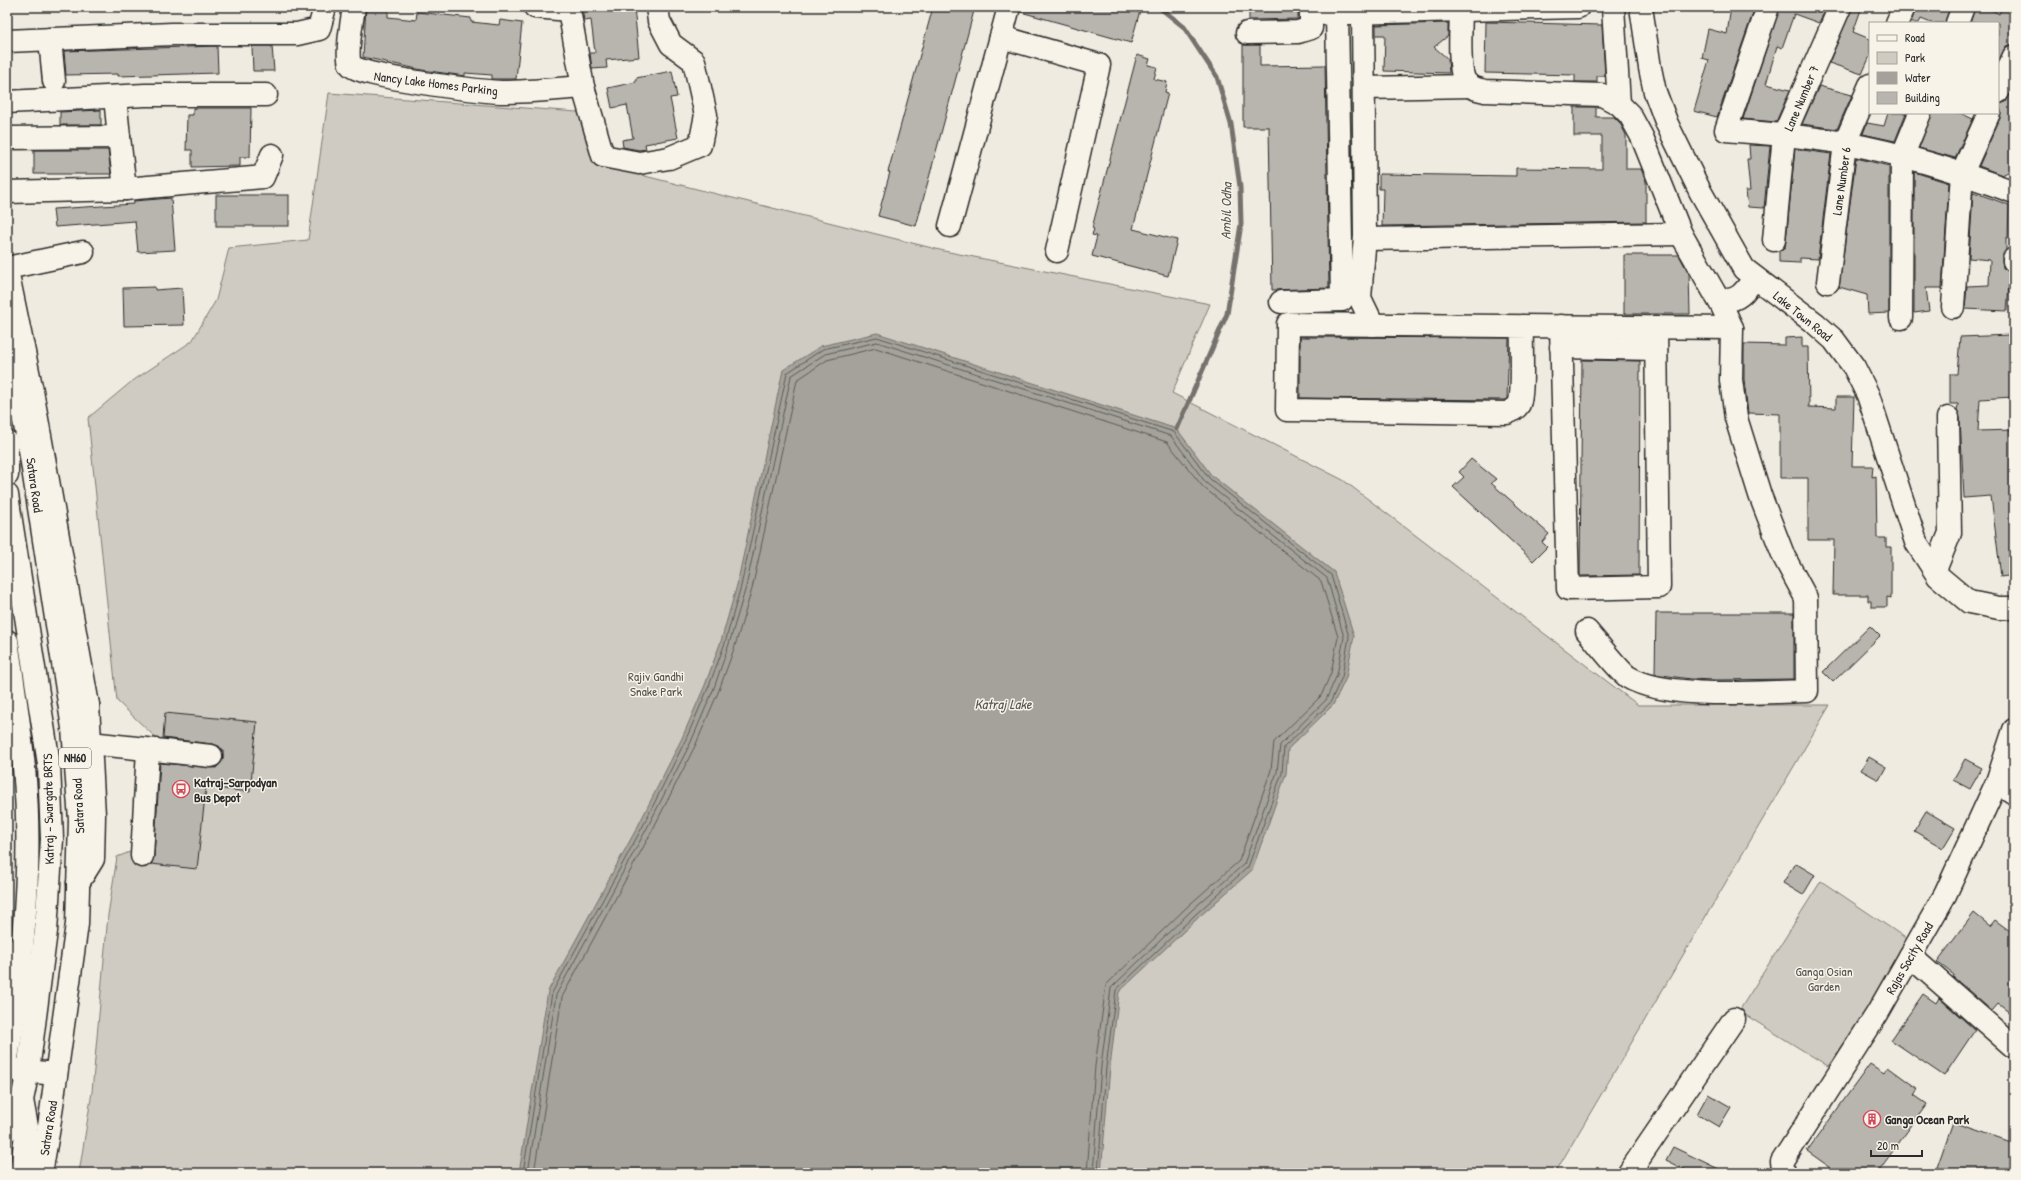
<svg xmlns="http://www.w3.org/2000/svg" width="2021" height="1180" font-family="'Patrick Hand',sans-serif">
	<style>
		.green { fill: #cfcbc2; stroke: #7d7b76 }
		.water { fill: #a4a29a; stroke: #74726e }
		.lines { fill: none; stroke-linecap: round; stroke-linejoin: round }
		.shore { stroke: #5b5b57; stroke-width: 1 }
		.stream { stroke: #74726e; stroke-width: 5 }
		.building { fill: #b8b5ae; stroke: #2b2b2b }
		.minor-casing { stroke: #2b2b2b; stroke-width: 25 }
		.highway-casing { stroke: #2b2b2b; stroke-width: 25 }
		.minor { stroke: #f7f3e8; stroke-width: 22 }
		.highway { stroke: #f7f3e8; stroke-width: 22 }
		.labels { text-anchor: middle; stroke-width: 3; stroke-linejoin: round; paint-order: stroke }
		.shield { fill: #f7f3e8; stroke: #686764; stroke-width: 1 }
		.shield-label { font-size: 12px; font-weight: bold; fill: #2b2b2b }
		.street-label { font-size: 13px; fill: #2b2b2b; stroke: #f7f3e8 }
		.park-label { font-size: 13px; fill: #545351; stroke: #f7f3e8 }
		.poi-label { font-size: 13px; font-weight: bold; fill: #2b2b2b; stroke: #f7f3e8; text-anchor: start }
		.water-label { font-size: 14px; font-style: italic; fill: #555552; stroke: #f7f3e8 }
	</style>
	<rect width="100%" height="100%" fill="#efebe0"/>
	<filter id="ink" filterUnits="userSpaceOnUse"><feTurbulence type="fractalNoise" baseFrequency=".025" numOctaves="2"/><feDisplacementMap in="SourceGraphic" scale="8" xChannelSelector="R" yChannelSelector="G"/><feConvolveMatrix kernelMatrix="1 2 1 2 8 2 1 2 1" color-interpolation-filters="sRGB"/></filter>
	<g filter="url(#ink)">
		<g class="green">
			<path d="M329,93L590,113L597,164L944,251L1210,304L1172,393L1343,480L1638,705H1830L1555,1173H79L92,1092L108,915L117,857L163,839L172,753L117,701L88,418L131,382L192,341L216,300L229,248L308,240Z"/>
			<path d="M1821,881L1907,939L1872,1005L1828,1066L1739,1011Z"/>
		</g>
		<path class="water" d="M877,333L1177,429L1212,476L1334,572L1354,636L1346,678L1333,705L1288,749L1286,774L1252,870L1199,917L1119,992L1110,1067L1101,1173H519L548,991L639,824L682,738L705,685L721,641L737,585L783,370L821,346Z"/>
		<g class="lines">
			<g class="shore">
				<path d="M523,1173L552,993L643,826L686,739L709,686L725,643L741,586L787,373L823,349L877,337L1174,432L1210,479L1331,575L1349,637L1342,677L1330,703L1284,747L1282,773L1248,867L1196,914L1116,990L1106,1067L1098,1173"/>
				<path d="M528,1173L556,995L647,828L691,742L714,688L729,644L746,587L791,376L825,354L877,342L1171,436L1206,483L1327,578L1344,637L1337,675L1326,700L1280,745L1277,772L1244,864L1192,910L1111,988L1101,1066L1093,1173"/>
				<path d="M534,1173L562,997L652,831L696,744L719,690L735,646L752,589L797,380L827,360L876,348L1167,442L1203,487L1321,581L1338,637L1331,673L1321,696L1274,742L1271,770L1239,861L1188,906L1106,985L1095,1066L1087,1173"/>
			</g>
			<path class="stream" d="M1159,7L1184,27L1217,77L1231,124L1240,187L1241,224L1227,314L1177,429"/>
		</g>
		<g class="building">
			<path d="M366,7L388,9V17L416,20L417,12L471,18V22L499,25L500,20L522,23L516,79H492V75L465,73V76L422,70L363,57Z"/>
			<path d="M582,7H634L639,57L606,60L607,68L592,69L590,53H595L591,20L584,21Z"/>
			<path d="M933,7H975L916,226L878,216L890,172H888Z"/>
			<path d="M1021,7H1141L1131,43L1021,12Z"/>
			<path d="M1249,7H1298V19L1249,20Z"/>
			<path d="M1731,7H1755L1717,117L1694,111L1709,60L1702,58L1708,29L1727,34Z"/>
			<path d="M1780,7H1826L1819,23L1794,14L1782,48L1777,46L1766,84L1790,90L1776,122L1743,119Z"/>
			<path d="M1852,7H1862L1853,32L1870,39V56L1862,74L1829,63Z"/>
			<path d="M1916,7H1950L1945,23H1931L1921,19L1919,23H1911Z"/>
			<path d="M1975,7H1987L1999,14L2002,7H2014V44L2006,46L1998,61V23H1970Z"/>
			<path d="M1486,22L1602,25L1605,76H1597V82H1575V75L1485,73Z"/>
			<path d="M1448,23V36L1434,47L1448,59L1449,73L1384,71L1385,35H1376V25Z"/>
			<path d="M1243,45H1260V66L1325,65L1329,288L1272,290L1269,127H1243Z"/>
			<path d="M217,46L218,73L118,76V74L66,75L64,51Z"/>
			<path d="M252,46H272L274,71H253Z"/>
			<path d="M1137,55L1150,59L1148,65L1157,67L1154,79L1167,82L1165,92L1168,93L1133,229L1177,240L1168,276L1092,256L1097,236L1092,235L1094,229L1092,228Z"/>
			<path d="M672,71L677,97L670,98L678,138L645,144L646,149L639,150L623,147L622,140L633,138L627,105L612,108L608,88L636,82V78Z"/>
			<path d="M1819,86L1852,95L1837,129L1802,124Z"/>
			<path d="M2014,87V169L2002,175L1979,166L2000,118L2001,111L1998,104L2006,102Z"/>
			<path d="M1574,107H1596V117H1614L1620,123L1626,135V169H1641L1646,181V222L1382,226L1383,189H1379V174L1516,176V168L1602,169V136H1574Z"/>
			<path d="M193,108H251L250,157H240V166L192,167V150H186L187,115H193Z"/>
			<path d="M101,110V125H60V112Z"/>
			<path d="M1888,113H1906L1895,141L1863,134L1867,123L1884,126Z"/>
			<path d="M1932,113H1960L1973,119L1955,158L1919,148Z"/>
			<path d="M1749,145L1770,146L1764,208L1748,207L1746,191H1750L1747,159H1750Z"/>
			<path d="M1795,149L1831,154L1818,259L1800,258V263L1779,262V251L1785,247L1786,241Z"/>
			<path d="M34,150H108L111,174H34Z"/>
			<path d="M1856,158L1889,166V313L1868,314L1867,295L1839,287Z"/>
			<path d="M1914,172L1949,183L1942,288H1926L1929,311L1914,313Z"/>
			<path d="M1973,192L2009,205L2008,238H2006V250L2002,259L2003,268L2010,272L2007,311L1965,309L1967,286L1989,285L1990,260L1969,258Z"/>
			<rect x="216" y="195" width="73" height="31"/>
			<path d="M171,198L175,250L138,252L135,221L55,227L53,209L134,204V201Z"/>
			<path d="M1624,255H1679L1689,274L1690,314H1624Z"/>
			<path d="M155,287V290L182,288L184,325L124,326L123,288Z"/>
			<path d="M2011,335L2013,397L1980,399L1978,431L2014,430V575L2001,577L1991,496L1964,498L1960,418L1957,410L1958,404H1950V374H1957L1960,337Z"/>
			<path d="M1300,337L1509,338L1507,399L1505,400L1300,398Z"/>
			<path d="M1802,337V347H1808L1809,407L1836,408V397H1854L1852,466H1873L1872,477L1876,476L1877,538H1886V547H1891V598L1887,597V607H1871V601H1868V595H1833L1834,540H1808V478H1780V414L1748,413L1744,379V344L1785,345V338Z"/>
			<path d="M1582,360L1640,361L1639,575L1580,576Z"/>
			<path d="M1471,459L1496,479L1491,483L1549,534L1542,542L1547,547L1533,561L1453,487L1464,477L1459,472Z"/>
			<path d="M1656,613H1794V679L1715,680L1690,679L1655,674Z"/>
			<path d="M1870,626L1880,636L1833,682L1823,672Z"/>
			<path d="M165,713L257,722L250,792L206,787L197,869L151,864L154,857L160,763L216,768L221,763L223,758V751L219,746L212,744L163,738Z"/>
			<path d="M1869,757L1886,767L1879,780L1861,770Z"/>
			<path d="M1965,759L1982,768L1970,789L1953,780Z"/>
			<path d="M1926,811L1955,828L1943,848L1914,831Z"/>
			<path d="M1795,863L1815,875L1803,895L1783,883Z"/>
			<path d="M1974,913L1990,926L1995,920L2014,934V1016L1998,1004L1992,1011L1953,977L1954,975L1937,962Z"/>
			<path d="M1923,994L1936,1003L1939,998L1975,1030L1944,1076L1891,1040Z"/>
			<path d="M1870,1064L1884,1073L1888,1067L1918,1089L1914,1095L1927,1104L1877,1173H1838L1807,1151Z"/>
			<path d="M1708,1094L1731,1107L1719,1127L1697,1114Z"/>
			<path d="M1953,1122L2014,1143V1173H1935Z"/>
			<path d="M1673,1147L1727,1173H1692L1666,1160Z"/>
		</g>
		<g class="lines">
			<defs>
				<g id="minor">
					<path d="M354,7C352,20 346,53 350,64C355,77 482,91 501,92C528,92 555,89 583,87"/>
					<path d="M535,7L569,10V7"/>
					<path d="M1311,7V14L1578,7"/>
					<path d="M1461,7C1461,24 1458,65 1464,79C1468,88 1477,89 1485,91L1602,95L1619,104L1630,115L1642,137L1681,234L1722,306L1732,328L1731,380L1736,418L1760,495L1784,557L1806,598L1807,691C1762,692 1666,700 1628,677C1619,671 1596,641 1587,631"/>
					<path d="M1613,7L1619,104"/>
					<path d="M1641,7L1650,68L1655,92L1667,124L1700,191L1744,269L1816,324L1834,340L1854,367L1868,395L1916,542L1938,576L1969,602L1999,608H2014"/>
					<path d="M1768,7L1726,130C1765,133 1805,136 1844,143C1902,153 1959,172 2014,192"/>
					<path d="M569,10L583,87L603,156L639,163L669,158L700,145L706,115L694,61L671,44L659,21L657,7"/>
					<path d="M1363,12L1365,239L1681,234"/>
					<path d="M1897,23L1904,7"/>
					<path d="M1957,23L1963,7"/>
					<path d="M1247,33L1298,32L1311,28V14"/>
					<path d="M1001,37L1099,65L1057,251"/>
					<path d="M50,39L54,81"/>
					<path d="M7,41L172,34H297L319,29L325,7"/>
					<path d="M1364,88L1471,86"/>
					<path d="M1998,92L2014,56"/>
					<path d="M7,102L145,95H266"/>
					<path d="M119,137L125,189"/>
					<path d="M7,138L119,137L115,97"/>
					<path d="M7,192L125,189L263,177L272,155"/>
					<path d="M950,226L1009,7"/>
					<path d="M1365,236L1360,298L1373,325"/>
					<path d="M1774,240L1784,135L1840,7"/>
					<path d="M2014,259V261"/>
					<path d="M7,268L83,252"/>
					<path d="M7,270L32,391L88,705"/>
					<path d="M1828,282L1845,143L1870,85"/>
					<path d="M1727,300C1741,300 1747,287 1755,278"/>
					<path d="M1281,302L1342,300L1337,13"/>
					<path d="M1953,307L1962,173L1989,113"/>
					<path d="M1901,318L1902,157L1920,113"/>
					<path d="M1522,326C1521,341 1524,393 1519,404C1516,409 1512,411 1507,413L1287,410L1288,324L1732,328"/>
					<path d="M1561,326L1568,589L1659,587L1656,327"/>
					<path d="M1561,347L1656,349"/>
					<path d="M7,442V475"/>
					<path d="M7,495L49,764L52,839L46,931L28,1071L22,1100L8,1124L7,1130"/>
					<path d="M1935,570L1950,533L1948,418"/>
					<path d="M76,696L88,705L94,815L93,859L78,883"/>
					<path d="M90,743L211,756"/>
					<path d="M1997,782L2014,793"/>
					<path d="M142,856L148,750"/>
					<path d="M1910,956L2014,1047"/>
					<path d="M7,962L22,944"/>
					<path d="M7,1069L55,1074"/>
					<path d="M21,1173L27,1127L22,1100"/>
					<path d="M1629,1173L1734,1019"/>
					<path d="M1784,1173L1782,1162L1877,1014L1945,895L1997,782L2014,730"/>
				</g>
				<g id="highway">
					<path d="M7,346L29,443L73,728L80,820L77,924L49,1127L41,1173"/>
					<path d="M7,641C13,683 20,725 24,768C33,861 23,965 7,1058"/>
				</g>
			</defs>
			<use href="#minor" class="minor-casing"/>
			<use href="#highway" class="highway-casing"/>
			<use href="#minor" class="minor"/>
			<use href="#highway" class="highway"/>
		</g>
	</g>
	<defs>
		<symbol id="bus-ring" viewBox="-11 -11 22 22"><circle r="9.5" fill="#f7f3e8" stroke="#d1495b" stroke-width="1.5"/><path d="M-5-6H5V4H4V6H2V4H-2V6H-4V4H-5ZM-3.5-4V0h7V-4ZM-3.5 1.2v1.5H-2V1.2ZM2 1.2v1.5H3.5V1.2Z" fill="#d1495b"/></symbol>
		<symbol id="building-ring" viewBox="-11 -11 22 22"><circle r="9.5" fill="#f7f3e8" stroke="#d1495b" stroke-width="1.5"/><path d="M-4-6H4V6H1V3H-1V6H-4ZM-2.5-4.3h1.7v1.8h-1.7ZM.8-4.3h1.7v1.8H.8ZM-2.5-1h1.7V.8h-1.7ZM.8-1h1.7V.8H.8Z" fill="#d1495b"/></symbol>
	</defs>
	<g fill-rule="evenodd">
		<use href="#bus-ring" x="171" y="779" width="20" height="20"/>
		<use href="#building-ring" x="1862" y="1109" width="20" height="20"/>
	</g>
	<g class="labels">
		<rect class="shield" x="59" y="748" width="32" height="20" rx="3"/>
		<g class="shield-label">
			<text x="75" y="762">NH60</text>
		</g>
		<g class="street-label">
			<text transform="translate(436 83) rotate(7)" y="5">Nancy Lake Homes Parking</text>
			<text transform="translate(1801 98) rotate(-67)" y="5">Lane Number 7</text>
			<text transform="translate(1841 181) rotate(-82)" y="5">Lane Number 6</text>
			<text transform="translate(1803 316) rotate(39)" y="5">Lake Town Road</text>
			<text transform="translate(35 485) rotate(82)" y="5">Satara Road</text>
			<text transform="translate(78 806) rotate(-93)" y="5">Satara Road</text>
			<text transform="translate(48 809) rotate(-91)" y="5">Katraj - Swargate BRTS</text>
			<text transform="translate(1909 958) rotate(-60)" y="5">Rajas Socity Road</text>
			<text transform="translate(48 1128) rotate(-81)" y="5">Satara Road</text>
		</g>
		<g class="park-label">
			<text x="656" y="681">Rajiv Gandhi<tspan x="656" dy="15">Snake Park</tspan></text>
			<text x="1824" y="976">Ganga Osian<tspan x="1824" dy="15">Garden</tspan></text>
		</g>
		<g class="poi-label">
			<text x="194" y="787">Katraj-Sarpodyan<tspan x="194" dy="15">Bus Depot</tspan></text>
			<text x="1885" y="1124">Ganga Ocean Park</text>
		</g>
		<g class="water-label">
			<text transform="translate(1226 211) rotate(-89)" y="5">Ambil Odha</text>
			<text x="1003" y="709">Katraj Lake</text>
		</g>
	</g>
	<rect width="2021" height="1180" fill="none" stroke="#f7f3e8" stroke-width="24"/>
	<rect x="12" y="12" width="1997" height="1156" fill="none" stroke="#2b2b2b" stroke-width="1.5" filter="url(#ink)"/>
	<rect x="1869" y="22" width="130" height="92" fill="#f7f3e8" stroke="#a5a39c"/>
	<rect x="1877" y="35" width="20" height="6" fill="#f7f3e8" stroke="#a5a39c"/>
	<text x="1905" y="42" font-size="12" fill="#2b2b2b">Road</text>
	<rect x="1877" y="52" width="20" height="12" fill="#cfcbc2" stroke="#a5a39c"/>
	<text x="1905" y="62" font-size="12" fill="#2b2b2b">Park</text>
	<rect x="1877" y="72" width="20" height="12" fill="#a4a29a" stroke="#a5a39c"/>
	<text x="1905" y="82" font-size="12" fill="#2b2b2b">Water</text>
	<rect x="1877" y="92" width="20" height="12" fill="#b8b5ae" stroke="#a5a39c"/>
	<text x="1905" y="102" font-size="12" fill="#2b2b2b">Building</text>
	<path d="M1871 1150v6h51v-6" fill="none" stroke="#2b2b2b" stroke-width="2"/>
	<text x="1877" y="1150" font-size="12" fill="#2b2b2b" stroke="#f7f3e8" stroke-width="3" paint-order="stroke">20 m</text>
</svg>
